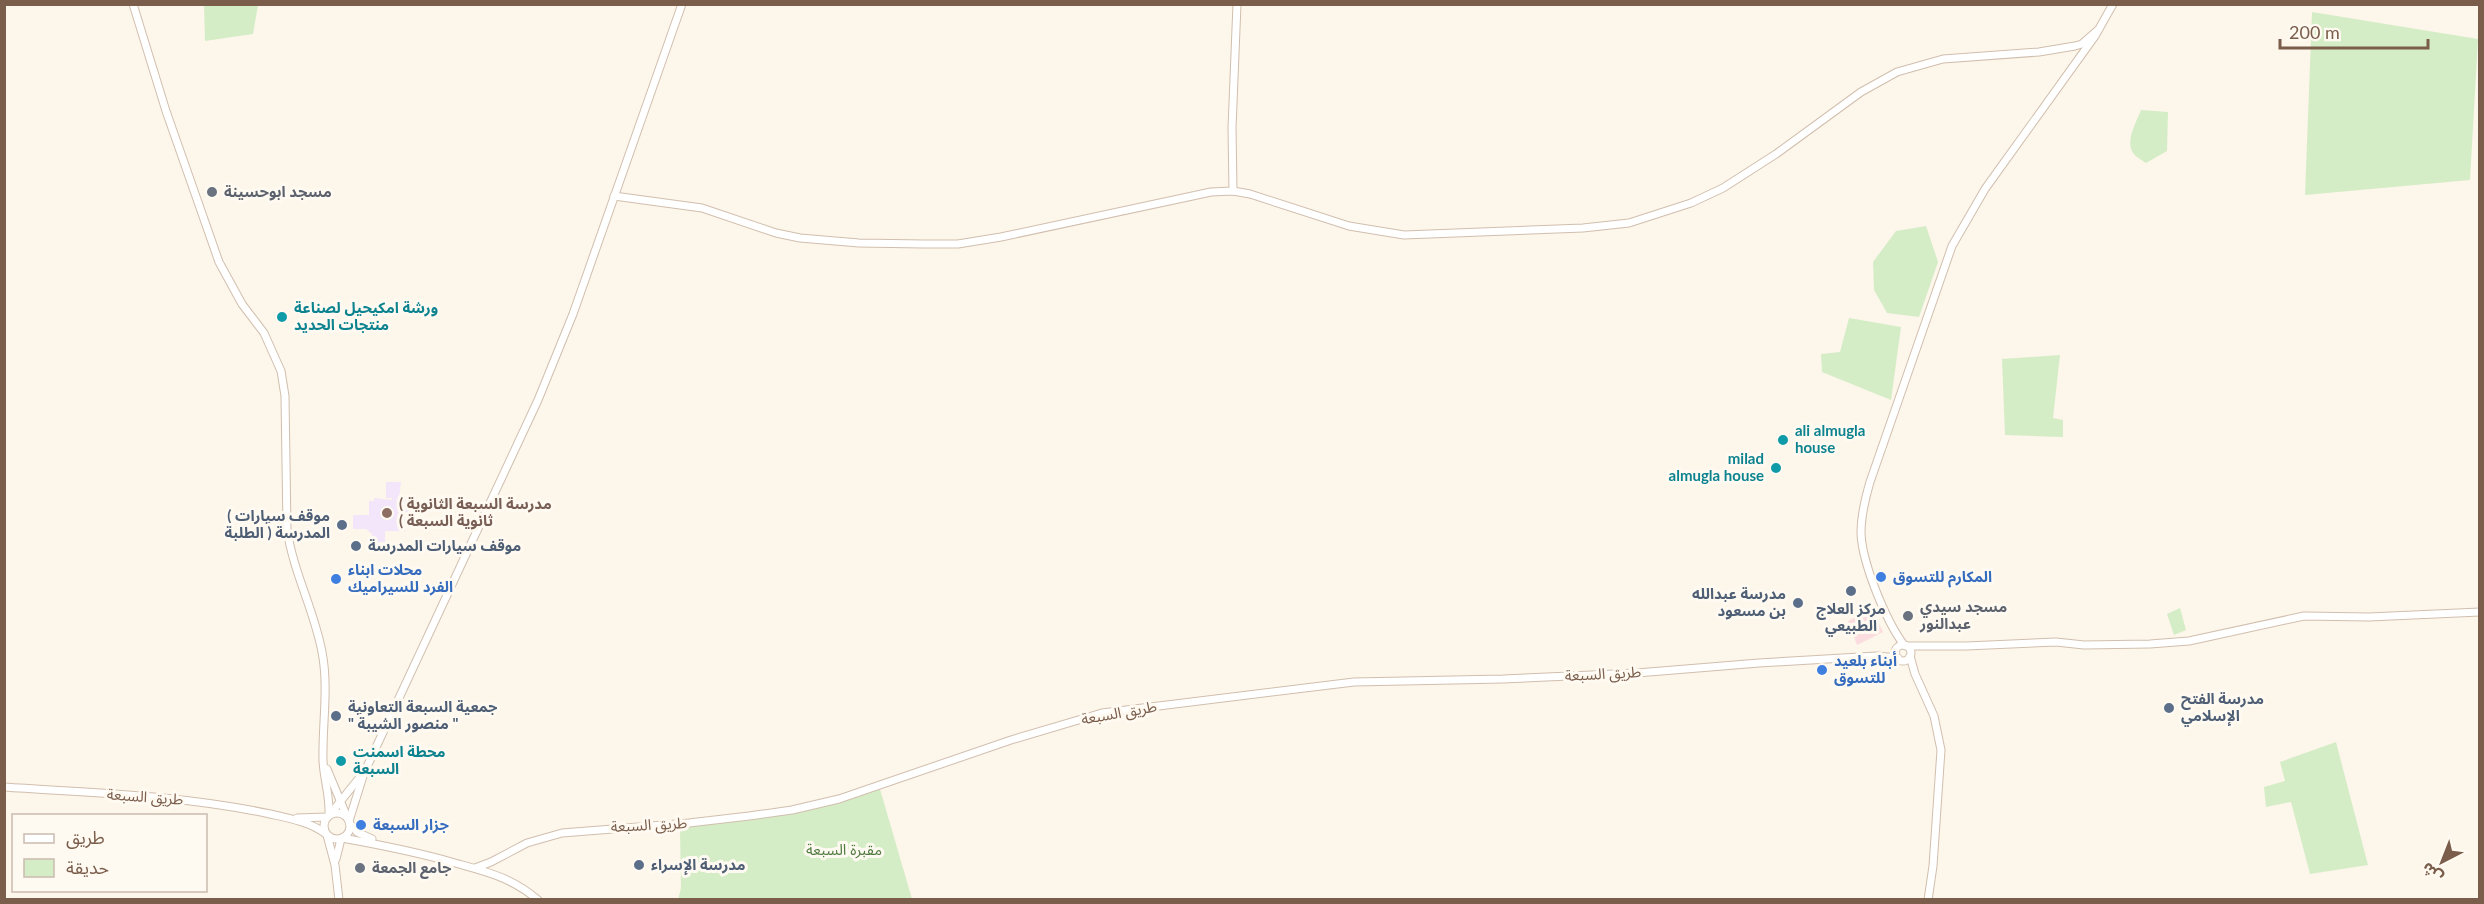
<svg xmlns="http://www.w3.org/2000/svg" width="2484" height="904" font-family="Lato,'Noto Sans Arabic',sans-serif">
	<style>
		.education { fill: #f3e6fa }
		.medical { fill: #fcdddf }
		.green { fill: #d5edc7 }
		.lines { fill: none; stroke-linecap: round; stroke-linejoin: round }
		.tertiary-casing { stroke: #d1bfae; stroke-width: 9 }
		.tertiary { stroke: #fff; stroke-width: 7 }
		.worship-dot { fill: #6b7280; stroke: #fffaf1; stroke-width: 2 }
		.culture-dot { fill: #0f9aa8; stroke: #fffaf1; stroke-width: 2 }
		.education-dot { fill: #8d6e63; stroke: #fffaf1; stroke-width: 2 }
		.service-dot { fill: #5c6f8a; stroke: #fffaf1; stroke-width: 2 }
		.shop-dot { fill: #3f7fe0; stroke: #fffaf1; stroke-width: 2 }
		.labels { text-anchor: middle; stroke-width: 6; stroke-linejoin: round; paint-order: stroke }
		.worship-label { font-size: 15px; font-weight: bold; fill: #5b616d; stroke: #fffaf1; text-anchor: start }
		.culture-label { font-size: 15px; font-weight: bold; fill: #0d838f; stroke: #fffaf1; text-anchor: start }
		.education-label { font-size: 15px; font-weight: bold; fill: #785e54; stroke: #fffaf1; text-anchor: start }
		.service-label { font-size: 15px; font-weight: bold; fill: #4e5e75; stroke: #fffaf1; text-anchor: start }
		.shop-label { font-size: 15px; font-weight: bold; fill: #366cbe; stroke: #fffaf1; text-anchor: start }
		.street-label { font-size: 15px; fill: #7a5d4b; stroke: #fffaf1 }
		.park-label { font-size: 15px; fill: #4f7a3f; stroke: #fffaf1 }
	</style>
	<rect width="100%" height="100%" fill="#fdf6ea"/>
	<path class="education" d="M386,482H401L399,500H403V498H417V512H405V531H385V542H372V534L366,529H353V515H369V501H374V498L392,500V498H386Z"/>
	<path class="medical" d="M1872,609L1883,632L1857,645L1848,621Z"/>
	<g class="green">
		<path d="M204,5H258L253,34L205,41Z"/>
		<path d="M2312,12L2478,39L2470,180L2305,195Z"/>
		<path d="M2141,110L2168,112L2167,151L2146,163C2142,160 2136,157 2134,154C2124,142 2137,121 2141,110Z"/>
		<path d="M1926,226L1938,262L1919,317L1887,313L1874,290L1873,262L1896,231Z"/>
		<path d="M1849,318L1901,327L1891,400L1822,372L1821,354L1840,352Z"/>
		<path d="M2060,355L2053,418L2063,420V437L2005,435L2002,359Z"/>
		<path d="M2180,608L2186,630L2174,635L2167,614Z"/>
		<path d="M2336,742L2368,865L2310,874L2291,802L2266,807L2264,787L2285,781L2280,762Z"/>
		<path d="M880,789L912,899L678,900L681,888L680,828L850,797Z"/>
	</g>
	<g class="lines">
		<defs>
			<g id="tertiary">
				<path d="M133,4L166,111L219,262L242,304L264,333L281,371L285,396L287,529C293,572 314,609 322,652C329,688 322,725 323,761C324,780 330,796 329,815"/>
				<path d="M1233,191L1232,128L1237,4"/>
				<path d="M614,196L702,208L776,233L800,238L859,243L924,244H958L1001,237L1211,192L1233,191L1250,194L1349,226L1404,235L1583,228L1629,223L1691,203L1723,188L1776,154L1861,92L1897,72L1943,59L2039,52L2075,46L2082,44L2098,30"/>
				<path d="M1904,645C1886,621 1862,563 1861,533C1861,515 1865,499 1870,482L1952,246L1985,189L2095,36L2113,4"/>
				<circle cx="1903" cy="653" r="8"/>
				<path d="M1906,646H1966L2056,642L2084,645L2150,644L2189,641L2304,616L2369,617L2480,612"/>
				<path d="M1910,656L1915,674L1934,716L1941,750L1933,866L1928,900"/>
				<path d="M327,769L347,817"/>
				<path d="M4,787C93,793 183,795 270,814C288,818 311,822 326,834"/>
				<circle cx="337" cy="826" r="13"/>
				<path d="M331,813L360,777"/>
				<path d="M297,818L327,817"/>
				<path d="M349,821L364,773L538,400L573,314L682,4"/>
				<path d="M350,824L357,832L372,839"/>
				<path d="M327,835L335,865L339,900"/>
				<path d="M342,838C381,845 417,852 455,863C487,872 511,877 538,900"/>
				<path d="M336,859L341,839"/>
				<path d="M475,868L491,862L527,843L562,833L689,823L749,816L792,810L839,799L1011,740L1102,713L1354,682L1503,679L1637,673L1759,663L1877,656L1898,658"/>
			</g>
		</defs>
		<use href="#tertiary" class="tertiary-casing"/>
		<use href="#tertiary" class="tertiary"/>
	</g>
	<g class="worship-dot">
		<circle cx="212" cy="192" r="6"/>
		<circle cx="1908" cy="616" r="6"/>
		<circle cx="360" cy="868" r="6"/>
	</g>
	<g class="culture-dot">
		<circle cx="282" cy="317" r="6"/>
		<circle cx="1783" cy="440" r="6"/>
		<circle cx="1776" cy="468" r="6"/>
		<circle cx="341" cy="761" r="6"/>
	</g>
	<circle class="education-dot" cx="387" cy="513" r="6"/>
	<g class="service-dot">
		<circle cx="342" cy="525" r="6"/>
		<circle cx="356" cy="546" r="6"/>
		<circle cx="1851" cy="591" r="6"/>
		<circle cx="1798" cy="603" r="6"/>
		<circle cx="2169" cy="708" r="6"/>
		<circle cx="336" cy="716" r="6"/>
		<circle cx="639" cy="865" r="6"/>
	</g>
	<g class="shop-dot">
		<circle cx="1881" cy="577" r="6"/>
		<circle cx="336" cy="579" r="6"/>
		<circle cx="1822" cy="670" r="6"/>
		<circle cx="361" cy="825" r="6"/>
	</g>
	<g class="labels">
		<g class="worship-label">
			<text x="224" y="197">مسجد ابوحسينة</text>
			<text x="1920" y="612">مسجد سيدي<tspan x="1920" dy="17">عبدالنور</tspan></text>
			<text x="372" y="873">جامع الجمعة</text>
		</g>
		<g class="culture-label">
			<text x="294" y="313">ورشة امكيحيل لصناعة<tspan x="294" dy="17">منتجات الحديد</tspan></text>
			<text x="1795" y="436">ali almugla<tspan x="1795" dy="17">house</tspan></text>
			<text x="1764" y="464" text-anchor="end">milad<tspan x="1764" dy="17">almugla house</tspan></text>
			<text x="353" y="757">محطة اسمنت<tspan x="353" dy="17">السبعة</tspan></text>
		</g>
		<g class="education-label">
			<text x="399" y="509">( مدرسة السبعة الثانوية<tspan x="399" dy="17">( ثانوية السبعة</tspan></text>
		</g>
		<g class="service-label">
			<text x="330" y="521" text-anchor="end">( موقف سيارات<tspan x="330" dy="17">المدرسة ( الطلبة</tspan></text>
			<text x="368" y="551">موقف سيارات المدرسة</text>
			<text x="1786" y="599" text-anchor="end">مدرسة عبدالله<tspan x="1786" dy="17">بن مسعود</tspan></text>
			<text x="1851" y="614" text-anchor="middle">مركز العلاج<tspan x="1851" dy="17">الطبيعي</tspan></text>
			<text x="2181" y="704">مدرسة الفتح<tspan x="2181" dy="17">الإسلامي</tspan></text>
			<text x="348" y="712">جمعية السبعة التعاونية<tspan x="348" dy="17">" منصور الشيبة "</tspan></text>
			<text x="651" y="870">مدرسة الإسراء</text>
		</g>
		<g class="shop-label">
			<text x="348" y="575">محلات ابناء<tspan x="348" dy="17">الفرد للسيراميك</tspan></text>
			<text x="1893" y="582">المكارم للتسوق</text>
			<text x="1834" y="666">أبناء بلعيد<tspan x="1834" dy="17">للتسوق</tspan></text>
			<text x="373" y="830">جزار السبعة</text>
		</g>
		<g class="street-label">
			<text transform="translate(1603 674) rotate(-3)" y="5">طريق السبعة</text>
			<text transform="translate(1119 713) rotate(-10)" y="5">طريق السبعة</text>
			<text transform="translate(145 797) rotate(4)" y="5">طريق السبعة</text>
			<text transform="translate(649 825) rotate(-3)" y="5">طريق السبعة</text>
		</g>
		<g class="park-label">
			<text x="844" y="855">مقبرة السبعة</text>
		</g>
	</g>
	<rect width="2484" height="904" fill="none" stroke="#7a5d4b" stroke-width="12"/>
	<rect x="12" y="814" width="195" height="78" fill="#fffaf1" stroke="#cabbaf" stroke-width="1.5"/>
	<rect x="24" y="834" width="30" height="9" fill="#ffffff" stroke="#cabbaf" stroke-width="1.5"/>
	<text x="66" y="844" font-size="18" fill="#7a5d4b">طريق</text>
	<rect x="24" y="859" width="30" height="18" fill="#d5edc7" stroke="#cabbaf" stroke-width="1.5"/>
	<text x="66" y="874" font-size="18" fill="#7a5d4b">حديقة</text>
	<g transform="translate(2442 862) rotate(222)" stroke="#fffaf1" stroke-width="4.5" paint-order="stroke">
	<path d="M0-4.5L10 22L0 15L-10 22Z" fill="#7a5d4b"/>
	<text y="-9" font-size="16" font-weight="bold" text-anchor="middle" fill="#7a5d4b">ش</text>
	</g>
	<path d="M2280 39v9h148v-9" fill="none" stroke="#7a5d4b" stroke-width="3"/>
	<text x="2289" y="39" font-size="18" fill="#7a5d4b" stroke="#fffaf1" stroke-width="4.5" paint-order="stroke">200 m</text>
</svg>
